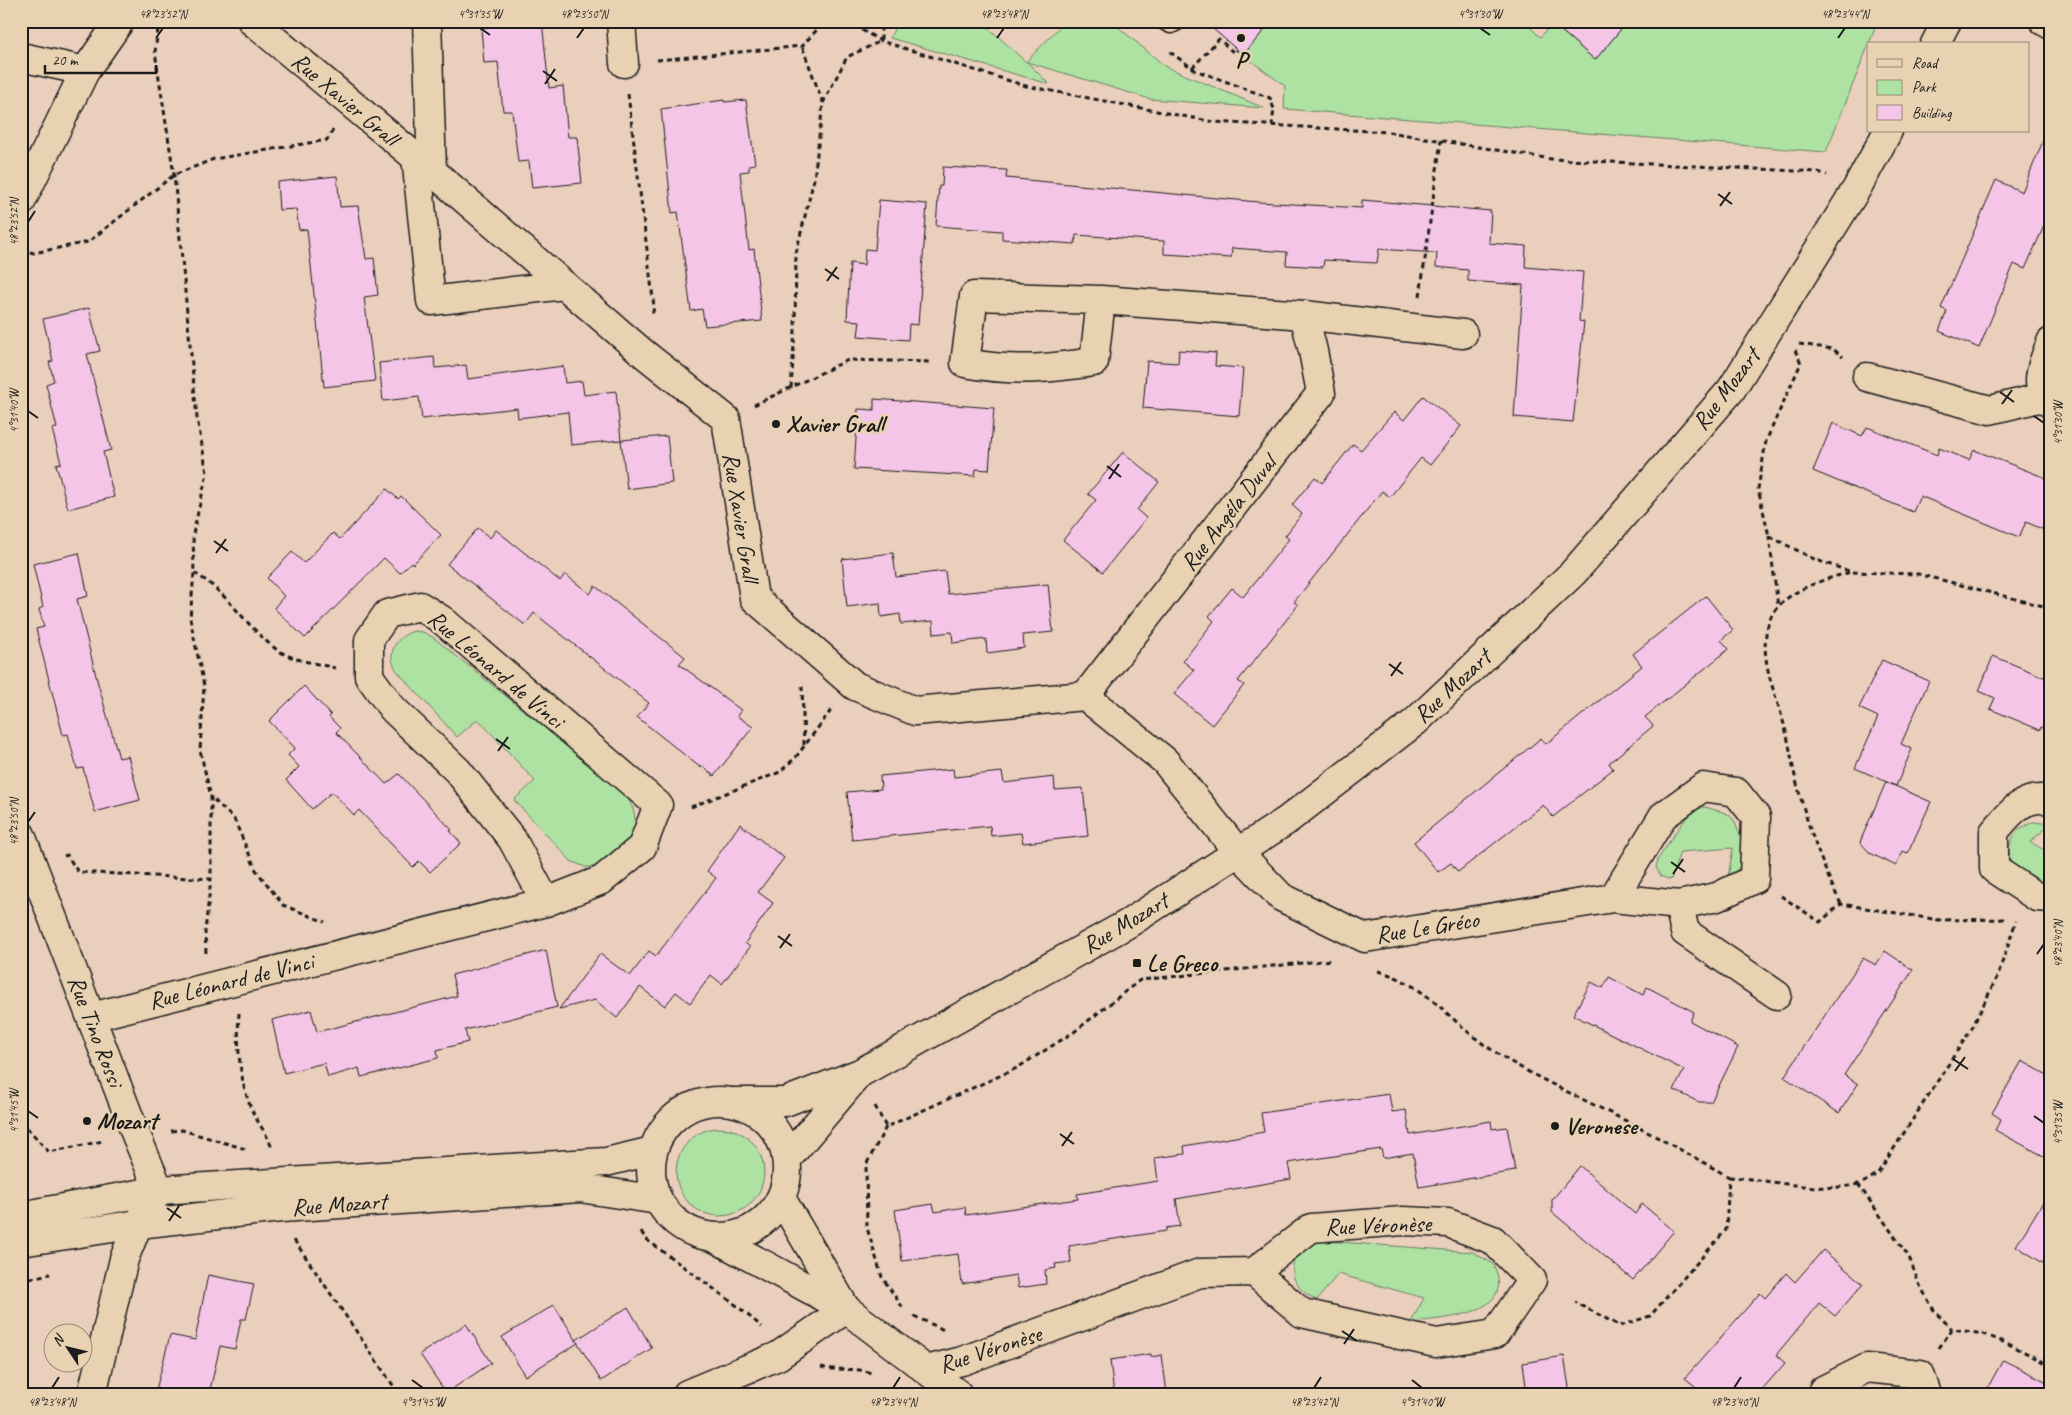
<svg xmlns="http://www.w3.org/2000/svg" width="2072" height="1415" font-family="Caveat,sans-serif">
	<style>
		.green { fill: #aee2a3; stroke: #657f60 }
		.building { fill: #f5c5e7; stroke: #1c1c1c }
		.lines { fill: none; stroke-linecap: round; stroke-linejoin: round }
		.service-casing { stroke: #1c1c1c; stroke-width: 21 }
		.minor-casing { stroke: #1c1c1c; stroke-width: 31 }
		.tertiary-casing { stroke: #1c1c1c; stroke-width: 31 }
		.path { stroke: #1c1c1c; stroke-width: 3; stroke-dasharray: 5 4; stroke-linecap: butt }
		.service { stroke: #e9d2b2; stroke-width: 18 }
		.minor { stroke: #e9d2b2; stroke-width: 28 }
		.tertiary { stroke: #e9d2b2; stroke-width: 28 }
		.ticks { fill: none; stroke: #1c1c1c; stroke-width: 2 }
		.poi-dot { fill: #1c1c1c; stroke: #e9d2b2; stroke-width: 2 }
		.labels { text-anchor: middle; stroke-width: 5; stroke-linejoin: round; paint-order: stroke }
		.poi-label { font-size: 24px; font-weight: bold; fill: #1c1c1c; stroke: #e9d2b2; text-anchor: start }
		.street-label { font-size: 24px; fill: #1c1c1c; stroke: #e9d2b2 }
		.neatline { fill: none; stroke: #1c1c1c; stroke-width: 2 }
		.ticks-label { font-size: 12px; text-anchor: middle; fill: #1c1c1c }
	</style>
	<rect width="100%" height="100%" fill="#ebcfbd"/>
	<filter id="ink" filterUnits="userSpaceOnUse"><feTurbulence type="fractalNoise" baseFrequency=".02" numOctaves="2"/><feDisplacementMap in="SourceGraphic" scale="10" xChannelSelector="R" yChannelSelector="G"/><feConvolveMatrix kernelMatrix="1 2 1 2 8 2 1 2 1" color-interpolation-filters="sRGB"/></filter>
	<g filter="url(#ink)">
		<g class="green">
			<path d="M898,21H981L1026,62L1065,21H1111L1166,67L1264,108L1150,99L1027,62L1049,84L890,38Z"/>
			<path d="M1272,21H1524L1540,37L1553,24L1595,60L1628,21H1878L1826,152L1284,109L1285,86L1243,55Z"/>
			<path d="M414,631L423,632L434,638L621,789C634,804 639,821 632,839L599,867H585L571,861L514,800L535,781L478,719L457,737L397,671C385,654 396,636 414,631Z"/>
			<path d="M1706,807C1713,810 1723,811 1729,815C1733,818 1736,823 1737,828C1745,846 1748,866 1728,877L1733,848L1680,852L1671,880L1660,876L1656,867L1658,859C1669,844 1687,808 1706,807Z"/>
			<path d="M2033,822L2051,824L2030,842L2051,854V881H2034L2013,867L2009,857V847L2013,837L2019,829Z"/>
			<circle cx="720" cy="1172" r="44"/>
			<path d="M1312,1240L1473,1252L1493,1264C1520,1315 1442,1319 1411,1322L1424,1298L1338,1274L1317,1300C1286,1286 1285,1258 1312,1240Z"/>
		</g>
		<g class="building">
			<path d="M493,21H542L549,88L563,86L568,137H577L582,183L532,188L529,161L518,162L512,111H503L498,62L484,63L481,28L494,26Z"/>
			<path d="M1204,21H1272L1243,55Z"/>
			<path d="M1550,21H1628L1595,60Z"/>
			<path d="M724,100V102L746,100L755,164L749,165V171L740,172L749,250L754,249L762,321L705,326L702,309L691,311L678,212L672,213L661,109Z"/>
			<path d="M2050,124L2051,210L2025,269L2014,264L1979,348L1939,331L1947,311L1941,308L1996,180L2022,192Z"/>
			<path d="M943,167L1007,170L1006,178L1258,202L1362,208V200L1491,211L1489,243L1526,246L1525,267L1583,272L1579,321L1584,322L1573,422L1514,417L1523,285L1468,281V270L1436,267L1437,253L1379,249L1377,263L1324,260L1323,267L1286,265L1287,252L1232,248L1231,258L1164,254V241L1076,235L1075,244L1002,239V231L936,226L939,186H942Z"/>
			<path d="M337,176L340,207L358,206L366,259L374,258L378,295L364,297L375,381L324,387L307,229L299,230L296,209L279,210L277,182Z"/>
			<path d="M879,200L927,204L918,325L909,324L908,340L858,336L860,321L847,320L850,263L864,265L865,249L875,250Z"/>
			<path d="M89,308L100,351L87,354L111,450L103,452L114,497L68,509L56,464L61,463L52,429L57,428L46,384L54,381L49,362L53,361L43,319Z"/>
			<path d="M1179,350L1216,353L1215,366L1243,368L1239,416L1143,408L1147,361L1178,363Z"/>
			<path d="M434,357L435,368L466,365L468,379L563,366L565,383L582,381L584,395L616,391L621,440L571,445L568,412L518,418L517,408L422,419L419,397L383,401L379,363Z"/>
			<path d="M1423,396L1461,426L1430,465L1421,458L1390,497L1382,491L1294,602L1298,605L1238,681L1244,685L1212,725L1174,694L1194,670L1183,661L1214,621L1209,616L1232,588L1243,597L1289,539L1285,536L1302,514L1292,505L1315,477L1322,483L1353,444L1361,450L1394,412L1404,420Z"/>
			<path d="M874,399L994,408L989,470L976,469L975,476L854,469L858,409L874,410Z"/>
			<path d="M1833,423L1862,436L1867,427L1937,455L1939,448L1969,460L1974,450L2051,480V533L2026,522L2019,537L1920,496L1913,512L1813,471Z"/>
			<path d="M667,436L672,483L627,489L621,440Z"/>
			<path d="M1123,452L1159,482L1137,510L1146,518L1103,572L1063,540L1096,500L1088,494Z"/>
			<path d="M387,489L398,499L401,496L441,535L413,564L411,562L400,573L384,558L305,638L274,608L284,596L267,578L292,552L304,563L333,533L340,539Z"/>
			<path d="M478,528L490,538L496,530L560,581L565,574L590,594L595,586L685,657L679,664L741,710L737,716L753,727L714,776L702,766L701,768L637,717L649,703L534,613L525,625L447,564Z"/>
			<path d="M79,553L88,596L77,599L97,680L119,758L128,756L140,800L95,812L83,768L77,769L68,734L63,735L36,629L44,627L39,609L43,607L33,564Z"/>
			<path d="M893,553L896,577L945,571L948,594L1048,584L1053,632L1023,635L1024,648L987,653L986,639L953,643L952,632L934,634L933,621L901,624L900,614L881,617L880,603L847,607L842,559Z"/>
			<path d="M1706,596L1733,630L1721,640L1729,649L1645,717L1653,726L1609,763L1613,769L1553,817L1543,805L1458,872L1451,863L1438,872L1414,842L1541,738L1546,744L1642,666L1633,654Z"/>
			<path d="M1993,656L2051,680V731L2041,727L2040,730L1990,709L1995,698L1979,691Z"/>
			<path d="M1882,660L1929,681L1901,744L1912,749L1896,786L1855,768L1878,717L1859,708Z"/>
			<path d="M304,686L331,715L329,717L340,728L336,732L386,784L399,774L452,830L450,831L461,843L430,872L419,861L413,867L359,810L354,815L332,792L312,809L286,780L299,767L288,755L295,748L269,721Z"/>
			<path d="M953,769L954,777L1002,772L1004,783L1054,777L1055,790L1083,788L1088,836L1023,843L1021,833L991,836L990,826L852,840L847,792L881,789L880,776Z"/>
			<path d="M1886,782L1931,802L1908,853L1902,851L1896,866L1870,853L1860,842Z"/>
			<path d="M740,824L784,858L758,892L773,903L745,943L750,947L722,984L711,975L690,1003L676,992L665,1006L640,987L617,1018L595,1000L559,1009L600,954L630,976L649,951L656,956L716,878L707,871Z"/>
			<path d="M546,950L557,1007L465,1030L468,1042L437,1050L438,1058L399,1068L361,1077L359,1068L328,1077L324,1063L284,1073L272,1020L311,1010L317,1032L457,996L452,975Z"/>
			<path d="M1885,951L1913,970L1844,1075L1858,1084L1839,1113L1784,1077L1863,958L1876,965Z"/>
			<path d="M1609,977L1643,995L1647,987L1694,1012L1690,1021L1738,1047L1711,1102H1699L1674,1090L1684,1070L1573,1015L1591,982L1603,988Z"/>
			<path d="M2022,1061L2051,1077V1160L1995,1130L2001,1119L1992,1113Z"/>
			<path d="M1389,1094L1392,1112L1406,1110L1410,1135L1491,1121L1492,1129L1507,1127L1515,1171L1419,1187L1413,1153L1383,1158L1381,1149L1288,1163L1291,1179L1176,1199L1180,1226L1166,1228V1231L1069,1246L1071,1262L1055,1264L1056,1268L1045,1270L1046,1284L1018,1288L1016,1275L962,1284L958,1254L902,1261L895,1210L933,1204L935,1212L965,1207L966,1215L1078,1199L1077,1194L1158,1181L1155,1158L1185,1154L1184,1146L1264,1132L1261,1113Z"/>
			<path d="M1580,1166L1635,1214L1642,1204L1674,1231L1633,1280L1552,1212V1200Z"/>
			<path d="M2051,1189V1268L2016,1246Z"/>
			<path d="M1823,1250L1863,1284L1835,1316L1819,1303L1776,1355L1785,1363L1758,1394H1705L1685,1378L1760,1293L1765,1298L1786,1273L1795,1282Z"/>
			<path d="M208,1275L254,1284L246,1319H241L235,1349L220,1346L209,1394H155L170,1335L195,1340Z"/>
			<path d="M554,1305L578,1343L525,1376L502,1337Z"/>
			<path d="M628,1307L652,1348L601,1381L576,1340Z"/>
			<path d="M466,1324L491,1363L446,1393L420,1354Z"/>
			<path d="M1151,1354V1357L1162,1355L1167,1394H1114L1110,1360Z"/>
			<path d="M1564,1356L1570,1394H1527L1523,1363Z"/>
			<path d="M2003,1360L2051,1384V1394H1984Z"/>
		</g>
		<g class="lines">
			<defs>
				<path id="service" d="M1165,21L1171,24L1177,21"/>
				<g id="minor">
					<path d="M252,21L432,171L643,353L726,419L754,598L855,686L915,711L1085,696L1165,761L1237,851L1281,897L1365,938L1613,898L1679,905L1717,897L1754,879L1756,817L1736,792L1703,787L1663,816L1613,898"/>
					<path d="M427,21L432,171"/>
					<path d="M621,21L624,63"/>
					<path d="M2044,21L2051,25"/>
					<path d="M21,57L85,71"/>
					<path d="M416,157L431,301L564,285"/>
					<path d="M21,202L85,71L120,21"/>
					<path d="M1304,315L1463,334"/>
					<path d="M2051,342C2043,363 2031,386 2051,404"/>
					<path d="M1867,377L1990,410L2043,397"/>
					<path d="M1085,696L1321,393L1313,351L1304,315L1101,300L1094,362C1045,369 1014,372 965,363L974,296L1101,300"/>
					<path d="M2051,800C2023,794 2010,813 1994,832V869L2037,897L2051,898"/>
					<path d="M21,835L136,1135L159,1190L138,1224L124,1259L92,1394"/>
					<path d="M1679,905L1685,932L1777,995"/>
					<path d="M91,1017L546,902L602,880L642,847L658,805L442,620L420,606L387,614L369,640V676L393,709L458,771L512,839L546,902"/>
					<path d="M926,1370L962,1361L1200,1273L1254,1272L1302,1313L1436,1343L1495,1334L1532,1280L1493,1240L1448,1223L1403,1221L1311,1228L1254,1272"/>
					<path d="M687,1394L778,1356L846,1309"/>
					<path d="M1822,1394L1823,1390L1867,1368L1920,1374L1927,1394"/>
				</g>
				<g id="tertiary">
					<path d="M1935,44L1947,21"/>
					<circle cx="719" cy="1169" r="68"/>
					<path d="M733,1102H785L860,1073L1129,923L1286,821L1415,722L1573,573L1731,390L1857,188L1888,131"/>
					<path d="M787,1159L857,1076"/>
					<path d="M781,1198L846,1309"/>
					<path d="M21,1216L159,1190L606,1162L652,1151"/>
					<path d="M713,1237L846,1309L958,1394"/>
					<path d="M21,1242L138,1224L281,1208L580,1188L658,1200"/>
				</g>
			</defs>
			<use href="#service" class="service-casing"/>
			<use href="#minor" class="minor-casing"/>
			<use href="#tertiary" class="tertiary-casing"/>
			<g class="path">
				<path d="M159,21L155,52L174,175L197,418L207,473L193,534L194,573L190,618L204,686L200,750L211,797"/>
				<path d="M846,21L881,41L1026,86L1214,122L1389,132L1551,159L1818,172L1827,175"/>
				<path d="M1170,52L1195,70L1270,98L1274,109L1272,125"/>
				<path d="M657,60L802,46L825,21"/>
				<path d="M1192,68L1219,39L1234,53L1237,50"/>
				<path d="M628,94L654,307L652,316"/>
				<path d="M823,103L847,57L881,41V21"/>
				<path d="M21,250L34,253L88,242L174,175L214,159L327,140L333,130"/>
				<path d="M1420,296L1441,140"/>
				<path d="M1799,344L1833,349L1843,357"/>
				<path d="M1795,350L1801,363L1766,441L1758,489L1769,536L1816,560L1852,572L1918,574L2051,608"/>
				<path d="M791,388L795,330L796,253L814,179L823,103L802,46"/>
				<path d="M754,405L848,360L932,362"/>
				<path d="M1769,536L1778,607"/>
				<path d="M194,573C227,591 246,627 276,649C293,661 316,663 335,668"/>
				<path d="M802,686L804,745"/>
				<path d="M691,807L780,772L796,757L832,709"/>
				<path d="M64,856L67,855L78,872L211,879V797L234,819L256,870L283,905L325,922"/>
				<path d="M1781,896L1820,922L1841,904L1939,920L2008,919"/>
				<path d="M1841,904C1820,862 1805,818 1794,772C1791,757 1789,742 1785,728C1776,693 1755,653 1771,617C1783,591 1825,579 1851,572"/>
				<path d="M206,953L205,931L211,879"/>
				<path d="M1378,971C1426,984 1448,1019 1486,1046C1519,1069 1556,1086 1592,1104C1639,1127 1684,1151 1729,1177L1726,1230L1650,1316L1620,1326L1575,1302"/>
				<path d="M239,1013C237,1045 239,1078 251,1108C257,1123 268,1134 272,1149"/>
				<path d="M875,1106L886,1127L1017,1068L1074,1032L1140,980L1331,960"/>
				<path d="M21,1121L49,1152L103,1141"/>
				<path d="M886,1127L866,1165L867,1228L882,1277L903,1308"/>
				<path d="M171,1131L182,1130L249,1150"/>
				<path d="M1729,1177C1769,1179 1819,1194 1858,1184C1865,1183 1872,1177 1878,1173L1972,1028L1998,975L2016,921"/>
				<path d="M1858,1184L1909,1257L1919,1284L1935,1312L1952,1329"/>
				<path d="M641,1232L647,1240L736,1305L762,1327"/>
				<path d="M294,1240L399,1394"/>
				<path d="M21,1280L50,1274"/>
				<path d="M914,1316L944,1330"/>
				<path d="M1939,1348L1952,1329L1984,1334L2013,1346L2051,1366"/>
				<path d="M821,1367C839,1372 857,1366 873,1374"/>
			</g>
			<use href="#service" class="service"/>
			<use href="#minor" class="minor"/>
			<use href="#tertiary" class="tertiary"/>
		</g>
	</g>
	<path class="ticks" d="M480,28L490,35M1480,28L1490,35M156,38L163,28M577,38L584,28M997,38L1004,28M1838,38L1845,28M543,71L557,81M545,84L555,69M1718,194L1732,204M1720,206L1730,192M28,222L35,211M825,269L839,279M827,281L837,267M2000,392L2014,402M2002,404L2012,390M28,411L38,418M2034,416L2044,423M1107,466L1121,477M1109,479L1119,464M214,541L228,551M216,553L226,539M1389,664L1403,674M1391,676L1401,662M496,739L510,749M498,751L508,737M28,822L35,812M1671,862L1685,872M1673,874L1683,859M778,936L792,946M780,948L790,934M2037,954L2044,944M1953,1059L1968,1069M1955,1071L1965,1057M28,1111L38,1118M2034,1116L2044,1123M1060,1134L1074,1144M1062,1146L1072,1132M167,1208L181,1218M169,1221L179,1206M1342,1331L1357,1341M1344,1344L1354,1329M412,1380L423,1388M1412,1380L1422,1388M52,1388L59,1377M893,1388L900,1377M1314,1388L1321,1377M1734,1388L1741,1377"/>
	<g class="poi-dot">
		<circle cx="1241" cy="38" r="5"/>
		<circle cx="776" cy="424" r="5"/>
		<rect x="1132" y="958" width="10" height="10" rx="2.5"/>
		<circle cx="87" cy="1121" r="5"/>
		<circle cx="1555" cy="1126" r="5"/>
	</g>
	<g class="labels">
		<g class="poi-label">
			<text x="1241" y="68" text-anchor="middle">P</text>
			<text x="786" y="432">Xavier Grall</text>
			<text x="1147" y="971">Le Greco</text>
			<text x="97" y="1129">Mozart</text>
			<text x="1565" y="1134">Veronese</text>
		</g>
		<g class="street-label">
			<text transform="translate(345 99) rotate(40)" y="8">Rue Xavier Grall</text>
			<text transform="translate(1726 389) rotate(-53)" y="8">Rue Mozart</text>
			<text transform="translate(1228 513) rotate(-52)" y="8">Rue Angéla Duval</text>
			<text transform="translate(741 517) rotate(81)" y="8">Rue Xavier Grall</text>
			<text transform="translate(496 669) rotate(40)" y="8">Rue Léonard de Vinci</text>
			<text transform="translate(1452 686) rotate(-43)" y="8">Rue Mozart</text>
			<text transform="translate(1125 923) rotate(-31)" y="8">Rue Mozart</text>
			<text transform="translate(1427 927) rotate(-9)" y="8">Rue Le Gréco</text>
			<text transform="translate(231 981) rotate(-14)" y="8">Rue Léonard de Vinci</text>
			<text transform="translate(96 1031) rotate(69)" y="8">Rue Tino Rossi</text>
			<text transform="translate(339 1204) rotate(-4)" y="8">Rue Mozart</text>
			<text transform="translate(1378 1225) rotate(-2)" y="8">Rue Véronèse</text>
			<text transform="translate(990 1349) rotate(-18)" y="8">Rue Véronèse</text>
		</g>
	</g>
	<rect width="2072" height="1415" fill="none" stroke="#e9d2b2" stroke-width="55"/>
	<rect x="1867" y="42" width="162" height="90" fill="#e9d2b2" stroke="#978976"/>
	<rect x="1877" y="59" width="25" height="8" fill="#e9d2b2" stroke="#978976"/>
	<text x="1912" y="68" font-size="15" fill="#1c1c1c">Road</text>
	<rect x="1877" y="80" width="25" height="15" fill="#aee2a3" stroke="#978976"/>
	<text x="1912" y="92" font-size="15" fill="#1c1c1c">Park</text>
	<rect x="1877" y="105" width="25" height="15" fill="#f5c5e7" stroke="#978976"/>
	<text x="1912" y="118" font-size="15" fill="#1c1c1c">Building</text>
	<g transform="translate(68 1348) rotate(305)"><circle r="24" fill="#e9d2b2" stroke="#978976"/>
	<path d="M0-4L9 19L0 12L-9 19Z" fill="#1c1c1c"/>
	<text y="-8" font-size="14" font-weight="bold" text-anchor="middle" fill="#1c1c1c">N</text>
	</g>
	<path d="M45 65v8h111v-8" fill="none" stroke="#1c1c1c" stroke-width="2.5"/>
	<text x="52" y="65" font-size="15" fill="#1c1c1c" stroke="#e9d2b2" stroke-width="4" paint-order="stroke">20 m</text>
	<rect x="28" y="28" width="2016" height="1360" class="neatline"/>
	<g class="ticks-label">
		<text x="163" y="18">48°23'52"N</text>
		<text x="480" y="18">4°31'35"W</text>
		<text x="584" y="18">48°23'50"N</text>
		<text x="1004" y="18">48°23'48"N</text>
		<text x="1480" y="18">4°31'30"W</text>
		<text x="1845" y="18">48°23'44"N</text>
		<text transform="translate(14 222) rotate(-90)" y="4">48°23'52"N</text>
		<text transform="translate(14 411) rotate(-90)" y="4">4°31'40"W</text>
		<text transform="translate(2058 423) rotate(-90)" y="4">4°31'30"W</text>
		<text transform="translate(14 822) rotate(-90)" y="4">48°23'50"N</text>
		<text transform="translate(2058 944) rotate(-90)" y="4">48°23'40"N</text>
		<text transform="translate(14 1111) rotate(-90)" y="4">4°31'45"W</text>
		<text transform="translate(2058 1123) rotate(-90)" y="4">4°31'35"W</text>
		<text x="52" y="1406">48°23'48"N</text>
		<text x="423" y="1406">4°31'45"W</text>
		<text x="893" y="1406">48°23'44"N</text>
		<text x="1314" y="1406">48°23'42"N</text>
		<text x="1422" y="1406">4°31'40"W</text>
		<text x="1734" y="1406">48°23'40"N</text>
	</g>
</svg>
